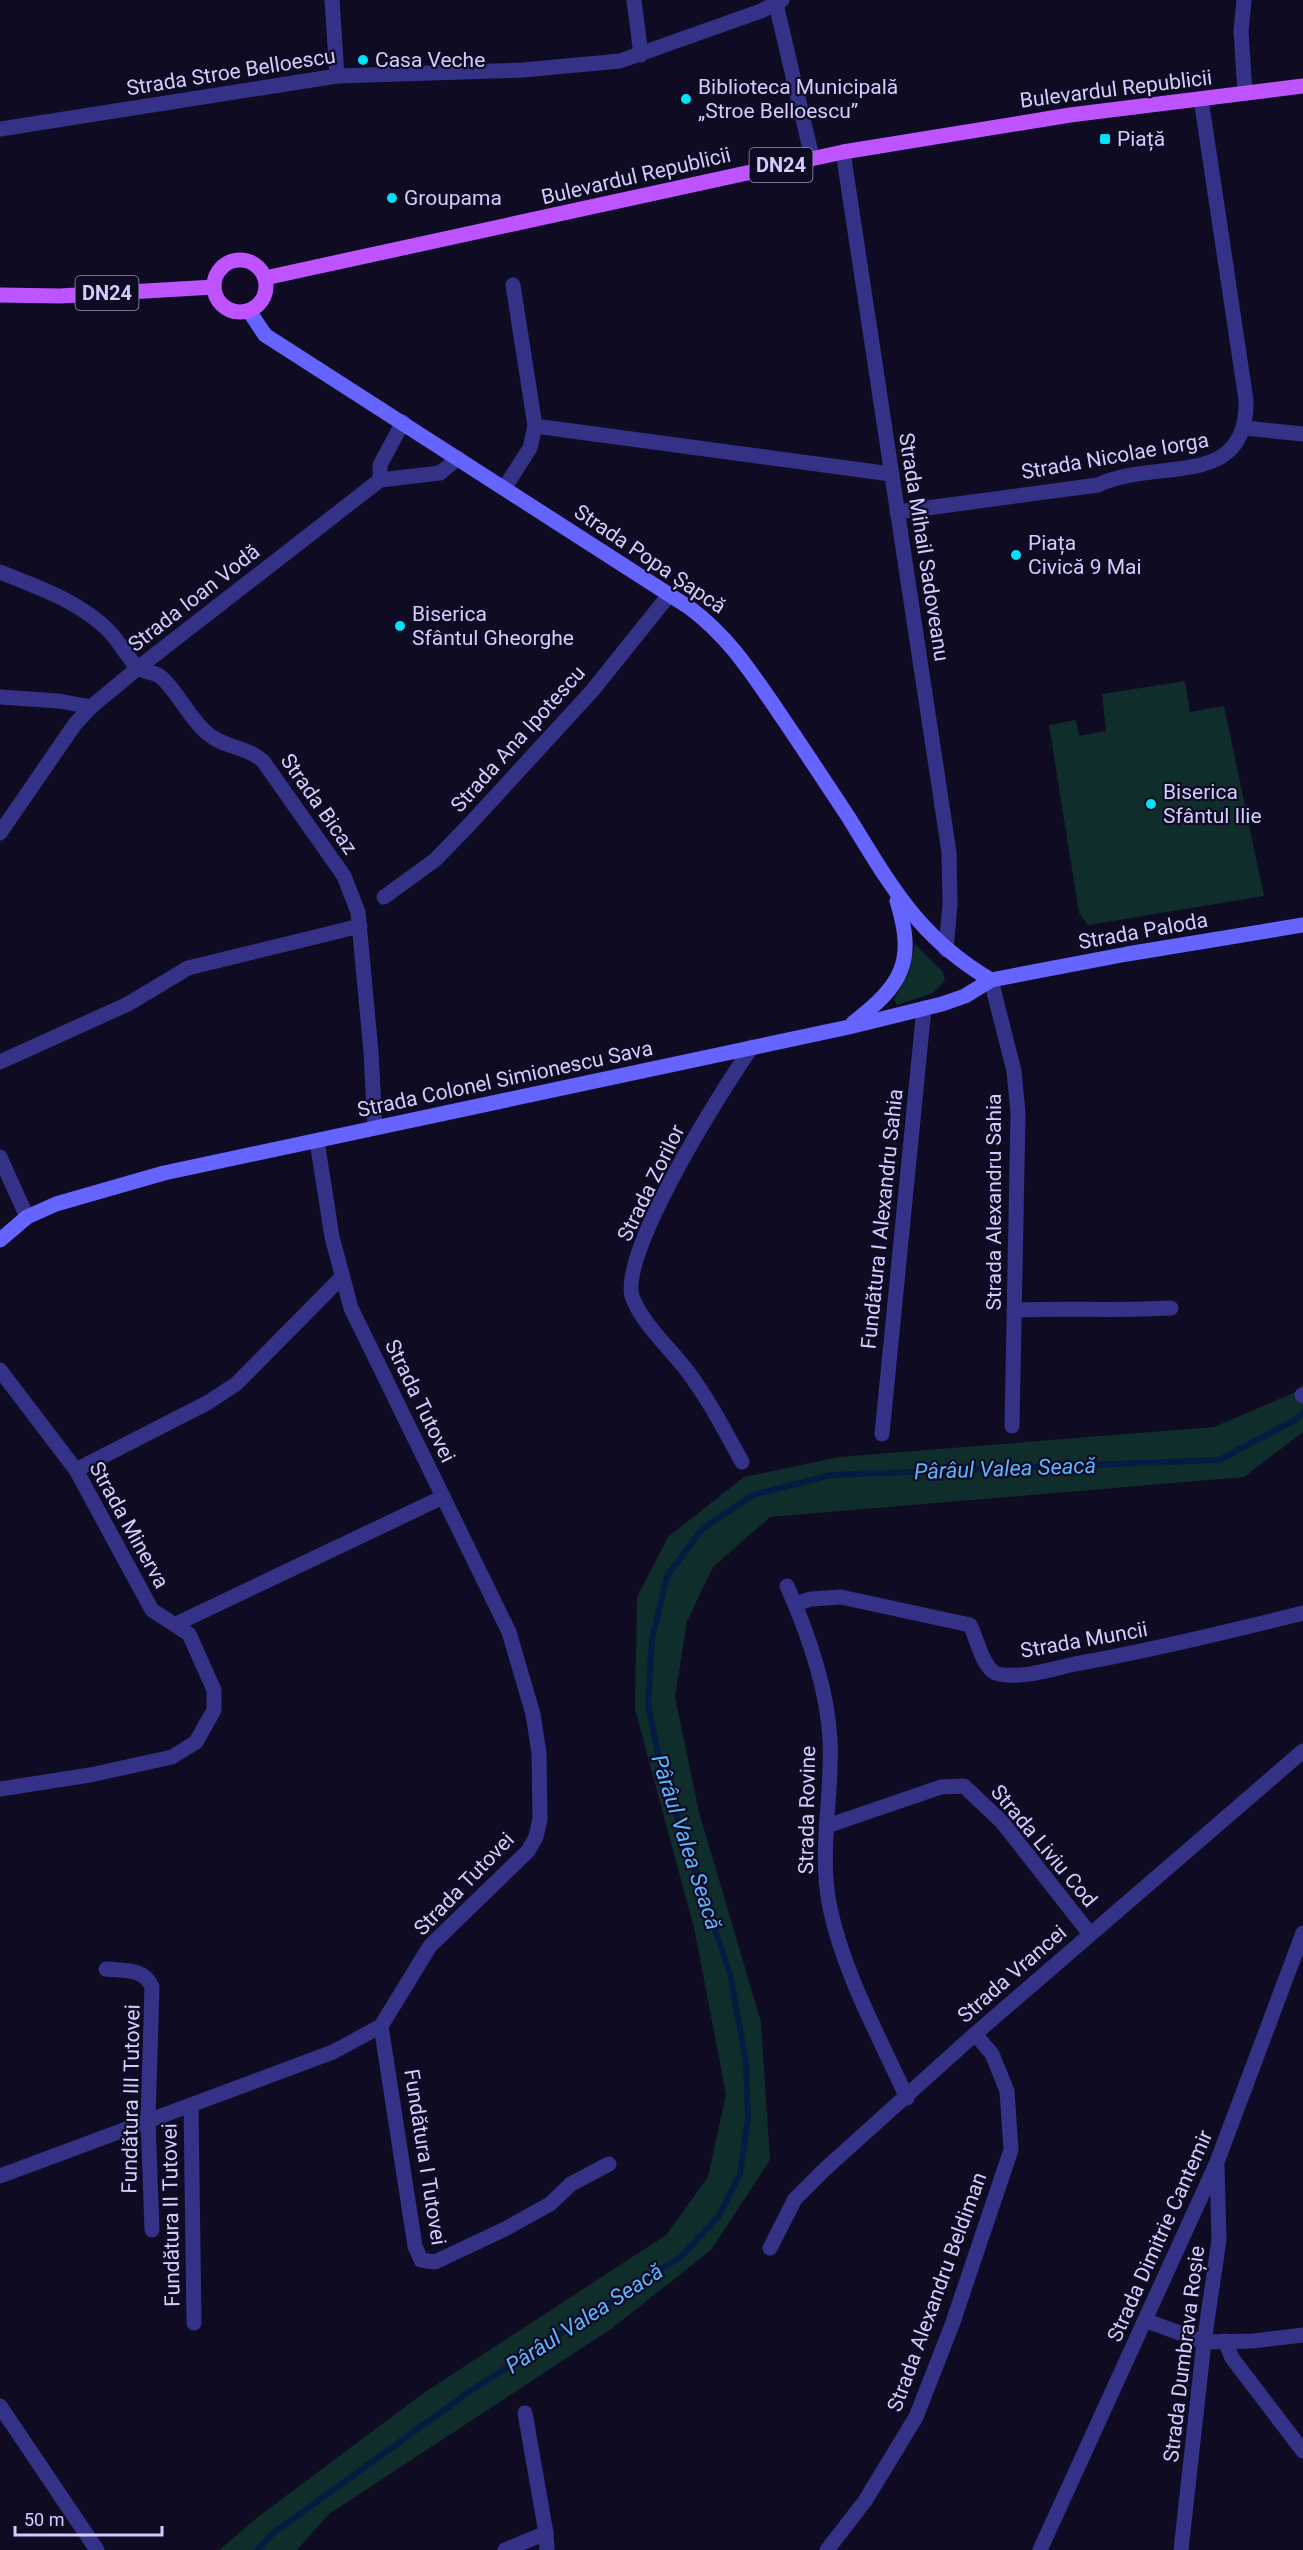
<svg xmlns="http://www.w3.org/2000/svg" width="1303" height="2550" font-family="Roboto,sans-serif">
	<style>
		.green { fill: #0e2d2b }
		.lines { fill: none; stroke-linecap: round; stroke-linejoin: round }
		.stream { stroke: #051c42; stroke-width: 6 }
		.street { stroke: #343286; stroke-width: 15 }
		.secondary { stroke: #6664ff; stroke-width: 15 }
		.primary { stroke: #bd54ff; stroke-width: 15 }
		.poi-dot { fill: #00e2f8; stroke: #0f0b22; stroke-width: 2 }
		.labels { text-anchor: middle; stroke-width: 4.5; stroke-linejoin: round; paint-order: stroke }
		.shield { fill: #0f0b22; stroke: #9893bd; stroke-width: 1.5 }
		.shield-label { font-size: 20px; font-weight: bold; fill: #d2cdff }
		.poi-label { font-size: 21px; fill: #d2cdff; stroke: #0f0b22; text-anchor: start }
		.street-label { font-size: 21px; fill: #d2cdff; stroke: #0f0b22 }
		.water-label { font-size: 22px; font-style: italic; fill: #5bb5ff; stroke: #0f0b22 }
	</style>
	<rect width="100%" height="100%" fill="#0f0b22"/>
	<g class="green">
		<path d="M1185,681L1190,712L1224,706L1264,896L1088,925L1079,913L1049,725L1076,720L1079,736L1106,731L1102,694Z"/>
		<path d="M915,944L943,972L945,981L933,993L897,1005L894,999L908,975Z"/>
		<path d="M1303,1384V1432L1244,1477L770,1517L713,1567L687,1621L675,1697L699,1812L761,2022L770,2160L711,2250L611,2329L329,2514L297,2550H219L259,2516L425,2392L666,2235L708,2177L726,2094L694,1928L635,1709L637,1597L668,1537L744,1477L839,1457L1214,1427L1298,1391Z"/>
	</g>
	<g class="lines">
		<path class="stream" d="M257,2550L272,2534L469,2392L682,2256L719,2216L740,2174L748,2118L746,2062L730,1974L663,1775L648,1706L652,1639L667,1576L703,1528L753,1495L831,1475L1219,1460L1295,1420L1303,1412"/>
		<g class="street">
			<path d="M332,0L337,76"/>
			<path d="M634,0L641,55"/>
			<path d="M1244,0L1241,31L1245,93"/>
			<path d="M776,4L812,157"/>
			<path d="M0,129L337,76L523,70L620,61L761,11L782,0"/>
			<path d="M843,152L949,852L950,904L946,950"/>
			<path d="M535,426L891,474"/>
			<path d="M1245,428L1303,434"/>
			<path d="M380,480V465L403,422"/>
			<path d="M505,487L530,448L535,426L513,285"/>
			<path d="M897,512L1098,485C1158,457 1248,491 1246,400L1201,99"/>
			<path d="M0,572C37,587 79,601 108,630C119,641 126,655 136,666C142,673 154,671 161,677C179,693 189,718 207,733C224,748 246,746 263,761L344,876L358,912L371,1052L375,1128"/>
			<path d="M0,697L59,701L91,707"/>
			<path d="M0,833L75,724L91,707L138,668L380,480L440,473L458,458"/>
			<path d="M384,897L435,860L469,825L592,691L669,595"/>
			<path d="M991,980L1014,1071L1018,1113L1012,1426"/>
			<path d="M0,1062L128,1004L188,968L360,926"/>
			<path d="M0,1157L27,1217"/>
			<path d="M1014,1310C1067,1308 1119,1311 1171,1308"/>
			<path d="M0,1370L76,1470L152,1610L189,1634L214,1690V1710L196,1742L172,1757L90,1775L0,1789"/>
			<path d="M1302,1395L1303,1396"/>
			<path d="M882,1434L924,1008"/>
			<path d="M742,1462C725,1431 709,1400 688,1372C670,1348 645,1327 633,1299C615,1258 725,1085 752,1047"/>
			<path d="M76,1470L207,1403L236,1384L341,1278"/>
			<path d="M787,1586C808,1633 827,1687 830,1739C833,1795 818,1852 830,1908C844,1974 879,2036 907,2098"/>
			<path d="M795,1604L811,1599L841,1597L970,1625C977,1638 983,1671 998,1674C1022,1679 1052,1669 1075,1664C1152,1650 1227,1632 1303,1613"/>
			<path d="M176,1624L443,1497"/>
			<path d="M827,1826L941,1787L964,1786L1002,1822L1090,1934"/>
			<path d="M106,1969C124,1971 144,1968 152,1987L148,2120L152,2230"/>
			<path d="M381,2026L415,2246L421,2260L435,2262L505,2229L550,2204L571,2184L609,2164"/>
			<path d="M191,2106L194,2323"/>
			<path d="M0,2176L333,2052L381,2026L430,1946L528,1851L536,1837L540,1819L539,1753L533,1714L509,1632L351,1308L332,1237L317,1141"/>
			<path d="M770,2248L795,2199L824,2170L975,2034L1303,1751"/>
			<path d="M1147,2321L1204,2342L1253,2341L1303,2335"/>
			<path d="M1225,2341L1232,2358L1303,2451"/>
			<path d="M0,2406L97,2550"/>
			<path d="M525,2413L546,2533L547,2550"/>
			<path d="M505,2550L546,2533"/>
			<path d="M827,2550L865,2501L916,2417L952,2325L1011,2150L1007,2091L992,2054L975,2034"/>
			<path d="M1040,2550L1217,2162L1303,1933"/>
			<path d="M1181,2550L1204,2342L1219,2240L1217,2165"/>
		</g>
		<g class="secondary">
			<path d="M249,311L265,335L690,608C727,636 747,666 773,704C799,742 824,780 849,818C891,886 919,938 991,980"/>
			<path d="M853,1023C902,985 916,962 897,901"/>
			<path d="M0,1240L27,1217L56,1204L164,1173L849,1027L942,1004L965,996L991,980L1127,954L1303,925"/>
		</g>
		<g class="primary">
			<circle cx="240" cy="286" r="26"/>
			<path d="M265,278L843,152L1070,115L1303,86"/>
			<path d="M0,295L60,296L214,287"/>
		</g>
	</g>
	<g class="poi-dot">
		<circle cx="363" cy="60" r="6"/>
		<circle cx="686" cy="99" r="6"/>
		<rect x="1099" y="133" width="12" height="12" rx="3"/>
		<circle cx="392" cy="198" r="6"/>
		<circle cx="1016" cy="555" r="6"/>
		<circle cx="400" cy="626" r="6"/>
		<circle cx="1151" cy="804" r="6"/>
	</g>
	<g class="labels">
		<g class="shield">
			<rect x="749.5" y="148" width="63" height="34" rx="4.5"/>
			<rect x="75.5" y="276" width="63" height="34" rx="4.5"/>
		</g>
		<g class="shield-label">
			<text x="781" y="172">DN24</text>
			<text x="107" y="300">DN24</text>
		</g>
		<g class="poi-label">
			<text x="375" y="67">Casa Veche</text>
			<text x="698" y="94">Biblioteca Municipală<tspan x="698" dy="24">„Stroe Belloescu”</tspan></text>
			<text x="1117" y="146">Piață</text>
			<text x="404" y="205">Groupama</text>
			<text x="1028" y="550">Piața<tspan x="1028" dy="24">Civică 9 Mai</tspan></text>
			<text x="412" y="621">Biserica<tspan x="412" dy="24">Sfântul Gheorghe</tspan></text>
			<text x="1163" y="799">Biserica<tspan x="1163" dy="24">Sfântul Ilie</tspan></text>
		</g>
		<g class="street-label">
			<text transform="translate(231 72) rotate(-9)" y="7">Strada Stroe Belloescu</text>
			<text transform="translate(1116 89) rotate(-7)" y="7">Bulevardul Republicii</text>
			<text transform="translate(636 176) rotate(-13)" y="7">Bulevardul Republicii</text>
			<text transform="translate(1115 456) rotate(-10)" y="7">Strada Nicolae Iorga</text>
			<text transform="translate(924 547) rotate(81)" y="7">Strada Mihail Sadoveanu</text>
			<text transform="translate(650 559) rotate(34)" y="7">Strada Popa Șapcă</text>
			<text transform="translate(194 598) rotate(-38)" y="7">Strada Ioan Vodă</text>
			<text transform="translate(518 739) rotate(-48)" y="7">Strada Ana Ipotescu</text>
			<text transform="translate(319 804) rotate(55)" y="7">Strada Bicaz</text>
			<text transform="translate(1143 931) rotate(-10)" y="7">Strada Paloda</text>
			<text transform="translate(505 1079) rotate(-12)" y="7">Strada Colonel Simionescu Sava</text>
			<text transform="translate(651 1183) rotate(-64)" y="7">Strada Zorilor</text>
			<text transform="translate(994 1202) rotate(-90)" y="7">Strada Alexandru Sahia</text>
			<text transform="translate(882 1219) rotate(-84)" y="7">Fundătura I Alexandru Sahia</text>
			<text transform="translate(420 1401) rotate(64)" y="7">Strada Tutovei</text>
			<text transform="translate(129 1525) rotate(61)" y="7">Strada Minerva</text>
			<text transform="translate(1084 1640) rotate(-10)" y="7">Strada Muncii</text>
			<text transform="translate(807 1810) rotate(-89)" y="7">Strada Rovine</text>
			<text transform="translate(1044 1846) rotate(50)" y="7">Strada Liviu Cod</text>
			<text transform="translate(464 1884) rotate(-46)" y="7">Strada Tutovei</text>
			<text transform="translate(1012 1974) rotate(-41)" y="7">Strada Vrancei</text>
			<text transform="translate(131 2099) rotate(-89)" y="7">Fundătura III Tutovei</text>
			<text transform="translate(425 2157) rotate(81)" y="7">Fundătura I Tutovei</text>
			<text transform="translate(171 2215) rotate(-91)" y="7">Fundătura II Tutovei</text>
			<text transform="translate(1160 2236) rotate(-66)" y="7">Strada Dimitrie Cantemir</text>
			<text transform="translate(937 2292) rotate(-70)" y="7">Strada Alexandru Beldiman</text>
			<text transform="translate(1184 2354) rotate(-83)" y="7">Strada Dumbrava Roșie</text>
		</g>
		<g class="water-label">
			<text transform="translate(1005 1468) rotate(-2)" y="8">Pârâul Valea Seacă</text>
			<text transform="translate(687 1842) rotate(72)" y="8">Pârâul Valea Seacă</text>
			<text transform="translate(584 2318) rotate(-33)" y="8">Pârâul Valea Seacă</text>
		</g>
	</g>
	<path d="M15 2526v9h147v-9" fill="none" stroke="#d2cdff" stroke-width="3"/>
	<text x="24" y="2526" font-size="18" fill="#d2cdff" stroke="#0f0b22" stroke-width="4.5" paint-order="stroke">50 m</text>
</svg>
